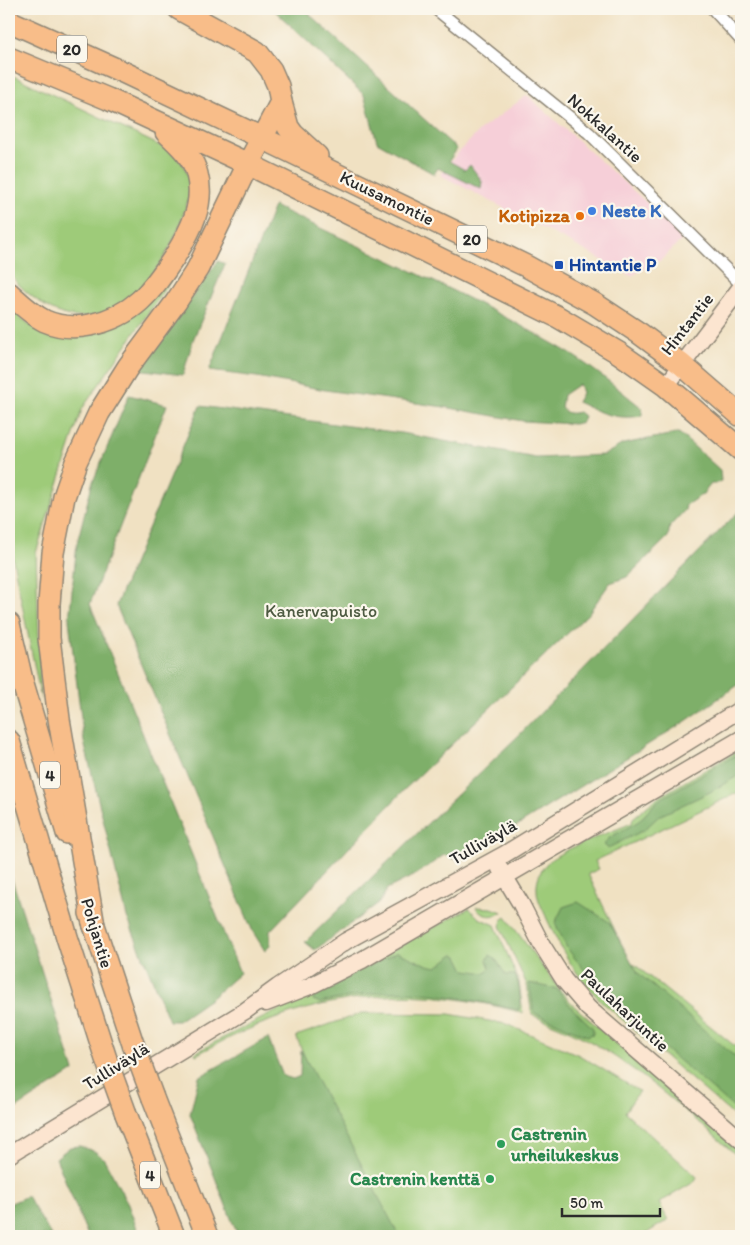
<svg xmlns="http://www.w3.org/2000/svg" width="750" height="1245" font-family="Itim,sans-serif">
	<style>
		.built { fill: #f6cfd8 }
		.green { fill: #9ecb79; stroke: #647b52 }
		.forest { fill: #7eaf69; stroke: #546d4a }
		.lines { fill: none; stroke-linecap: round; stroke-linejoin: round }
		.street-casing { stroke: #8e8676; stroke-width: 14 }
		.secondary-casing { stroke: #8e8676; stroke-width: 19 }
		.highway-casing { stroke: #8e8676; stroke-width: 24 }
		.street { stroke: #fff; stroke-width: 11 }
		.secondary { stroke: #fce5d0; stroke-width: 16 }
		.highway { stroke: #f8bd89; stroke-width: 21 }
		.highway-bridge-casing { stroke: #8e8676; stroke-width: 24; stroke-linecap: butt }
		.highway-bridge { stroke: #f8bd89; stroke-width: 21 }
		.shop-dot { fill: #3f7fe0; stroke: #fbf7ec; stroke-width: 2 }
		.food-dot { fill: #e8710a; stroke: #fbf7ec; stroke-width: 2 }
		.transit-dot { fill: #1a4fb4; stroke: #fbf7ec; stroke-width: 2 }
		.leisure-dot { fill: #2e9e5b; stroke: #fbf7ec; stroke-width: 2 }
		.labels { text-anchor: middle; stroke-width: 4.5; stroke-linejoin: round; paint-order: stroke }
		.shield { fill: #fbf7ec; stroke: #696865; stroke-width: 1 }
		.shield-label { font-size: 16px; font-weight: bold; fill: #2b2b2b }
		.street-label { font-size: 18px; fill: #2b2b2b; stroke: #fbf7ec }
		.shop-label { font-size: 18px; font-weight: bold; fill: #366cbe; stroke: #fbf7ec; text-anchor: start }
		.food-label { font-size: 18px; font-weight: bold; fill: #c56008; stroke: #fbf7ec; text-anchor: end }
		.transit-label { font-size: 18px; font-weight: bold; fill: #164399; stroke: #fbf7ec; text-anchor: start }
		.park-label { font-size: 18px; fill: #4e5b42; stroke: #fbf7ec }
		.leisure-label { font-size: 18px; font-weight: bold; fill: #27864d; stroke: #fbf7ec; text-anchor: start }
	</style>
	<rect width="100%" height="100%" fill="#fbf7ec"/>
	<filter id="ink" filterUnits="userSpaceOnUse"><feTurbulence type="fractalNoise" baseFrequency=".02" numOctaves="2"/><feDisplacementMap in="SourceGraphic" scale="10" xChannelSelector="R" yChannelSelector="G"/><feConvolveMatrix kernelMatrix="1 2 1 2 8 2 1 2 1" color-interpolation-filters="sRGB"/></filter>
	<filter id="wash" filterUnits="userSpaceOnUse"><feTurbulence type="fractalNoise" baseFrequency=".0096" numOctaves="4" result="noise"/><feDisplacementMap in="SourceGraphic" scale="20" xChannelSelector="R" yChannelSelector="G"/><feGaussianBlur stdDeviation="1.12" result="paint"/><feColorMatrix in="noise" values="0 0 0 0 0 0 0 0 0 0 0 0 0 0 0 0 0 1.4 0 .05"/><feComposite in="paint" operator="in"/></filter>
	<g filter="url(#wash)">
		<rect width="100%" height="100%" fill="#f0e1c2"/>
		<path class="built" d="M527,95L685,237L661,260L631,276L571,243L440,175L456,155L479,131Z"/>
		<g class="green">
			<path d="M9,74L169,150C180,159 186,166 189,180C192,193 185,209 181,221C162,278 100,349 38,301C27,293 15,283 9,271Z"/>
			<path d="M174,276L82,409L36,553L41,699L9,540V305L19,316L38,331L60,337L82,335Z"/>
			<path d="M741,749V791L595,861L599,869L588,874L629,960L741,1051V1122L602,1002C575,974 563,954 547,919C543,909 537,900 537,890C536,879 541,869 548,862C564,848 611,832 632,823L633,818L657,798Z"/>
			<path d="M476,907L492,908L502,912C493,918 481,917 476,907Z"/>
			<path d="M469,908L479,918L495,925L519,982L523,1013C401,979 306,995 196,1055L195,1053L217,1041L332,983Z"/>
			<path d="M506,917L560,990L574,1006L741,1152V1159C691,1116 642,1070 584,1038C567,1029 549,1023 532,1015L527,985L500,926L502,920Z"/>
			<path d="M362,1013L449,1014L506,1024L579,1055L639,1091L625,1112L697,1177L694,1182L659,1203L668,1220L645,1234L646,1236H379L296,1036Z"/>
		</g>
		<g class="forest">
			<path d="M273,9H316L309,14L457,149L449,161L465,170L470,165L482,181L481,189L438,168L434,174L377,142L364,95Z"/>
			<path d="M274,206C369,252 468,294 559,347C589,364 616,387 642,408V416C616,420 600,413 577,402L582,393L579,384L563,395L561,408C567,414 571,414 579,412L584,416L582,422L574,424L523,421L444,407L325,390L257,377L209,371Z"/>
			<path d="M218,261L225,264L193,340L183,375L137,369L167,331Z"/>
			<path d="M129,395L167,405L90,604L240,973L210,999L178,1021H169L127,917L84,742L69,620L77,543L92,484Z"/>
			<path d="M200,406L401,433L536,458L604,455L623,444L679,433L720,470L721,481L716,484H711L703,494L686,505L685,510L670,526L668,537L627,577L610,583L588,614L404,790L270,931V946L265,951L253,932L116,605Z"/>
			<path d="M741,509V683L686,721L460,861L444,855L417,874L387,889L380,902L315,950L305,942L519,735Z"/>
			<path d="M741,752V774L710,792L659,816L644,830L608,848L604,845L609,838L639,821L657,801Z"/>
			<path d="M9,870L74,1071L9,1113Z"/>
			<path d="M578,902L609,922L638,973L741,1062V1114L606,998L567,948L555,923L563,907Z"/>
			<path d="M397,952L427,965L437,967L454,954L458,956L465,970L486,973L490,968L487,960L490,955L495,958L506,975H515C520,986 521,998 519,1010C480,1001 441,993 401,992C374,992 347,997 320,1003L313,1000L315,993Z"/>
			<path d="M529,983L557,989L572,1008L593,1028V1034L587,1036L534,1013Z"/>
			<path d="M268,1038L283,1076L293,1079L300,1076L301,1050L399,1236H238L190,1114L199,1077Z"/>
			<path d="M80,1146L96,1152L104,1159L127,1202L140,1236H88L56,1158L70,1147Z"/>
			<path d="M27,1196L51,1235L52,1236H9V1204Z"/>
		</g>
	</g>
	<g filter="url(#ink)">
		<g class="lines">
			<defs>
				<g id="street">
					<path d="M436,9L589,133L741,284"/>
					<path d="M713,9L741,40"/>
				</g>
				<g id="secondary">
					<path d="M666,386L741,287"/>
					<path d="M500,869L521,904L542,945L564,980L588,1008L741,1140"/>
					<path d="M266,1003L310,986L362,960L741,739"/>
					<path d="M9,1155L245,1011L278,987L346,941L505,854L741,709"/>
				</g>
				<g id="highway">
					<path d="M179,9L257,52L271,70L278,86L281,102L288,127L293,134L317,156"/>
					<path d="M9,21L125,73L262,138L526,266L595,304L639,333L681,364L741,416"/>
					<path d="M9,58L108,99L248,164L558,317L619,353L666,386L741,450"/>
					<path d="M9,293C20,303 31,314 45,321C59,327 75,328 90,325C134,316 151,292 175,256C191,230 205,204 197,174C193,156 178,144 166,132"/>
					<path d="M9,624L22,680L67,833"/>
					<path d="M9,741L67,937L106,1059"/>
					<path d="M90,913L133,1044"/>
					<path d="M94,926L59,719L49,638V604L53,553L64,497L76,462L99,413L128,367L176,302L198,268L248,164L281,102"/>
					<path d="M153,1098L207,1236"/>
					<path d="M126,1114L174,1236"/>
				</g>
			</defs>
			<use href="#street" class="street-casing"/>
			<use href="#secondary" class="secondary-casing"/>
			<use href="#highway" class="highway-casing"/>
			<use href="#street" class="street"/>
			<use href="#secondary" class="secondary"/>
			<use href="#highway" class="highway"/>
			<defs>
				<g id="highway-bridge">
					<path d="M133,1044L153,1098"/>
					<path d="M106,1059L126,1114"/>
				</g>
			</defs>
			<use href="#highway-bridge" class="highway-bridge-casing"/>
			<use href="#highway-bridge" class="highway-bridge"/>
		</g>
	</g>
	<circle class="shop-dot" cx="592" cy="211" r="5"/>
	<circle class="food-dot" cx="580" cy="216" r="5"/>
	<rect class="transit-dot" x="554" y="260" width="10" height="10" rx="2.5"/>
	<g class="leisure-dot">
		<circle cx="501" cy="1144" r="5"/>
		<circle cx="490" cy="1179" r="5"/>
	</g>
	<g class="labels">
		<g class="shield">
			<rect x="57" y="35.5" width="30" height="27" rx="4"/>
			<rect x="457" y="225.5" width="30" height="27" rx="4"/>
			<rect x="40" y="761.5" width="20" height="27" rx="4"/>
			<rect x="140" y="1161.5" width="20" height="27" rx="4"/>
		</g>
		<g class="shield-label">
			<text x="72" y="55">20</text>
			<text x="472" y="245">20</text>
			<text x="50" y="781">4</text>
			<text x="150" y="1181">4</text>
		</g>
		<g class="street-label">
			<text transform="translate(605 128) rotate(42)" y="6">Nokkalantie</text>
			<text transform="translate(387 198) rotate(26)" y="6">Kuusamontie</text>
			<text transform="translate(687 324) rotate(-52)" y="6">Hintantie</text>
			<text transform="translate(483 842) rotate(-30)" y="6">Tulliväylä</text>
			<text transform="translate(97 933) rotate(73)" y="6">Pohjantie</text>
			<text transform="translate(625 1010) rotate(43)" y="6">Paulaharjuntie</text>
			<text transform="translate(116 1066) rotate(-32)" y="6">Tulliväylä</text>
		</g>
		<g class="shop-label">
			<text x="602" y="217">Neste K</text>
		</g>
		<g class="food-label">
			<text x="570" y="222">Kotipizza</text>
		</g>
		<g class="transit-label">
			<text x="569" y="271">Hintantie P</text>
		</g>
		<g class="park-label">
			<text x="321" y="617">Kanervapuisto</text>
		</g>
		<g class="leisure-label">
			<text x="511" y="1140">Castrenin<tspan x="511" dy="21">urheilukeskus</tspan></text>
			<text x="480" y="1185" text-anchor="end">Castrenin kenttä</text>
		</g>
	</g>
	<rect width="750" height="1245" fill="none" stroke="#fbf7ec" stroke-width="30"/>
	<path d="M562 1208v8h98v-8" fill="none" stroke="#2b2b2b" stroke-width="2.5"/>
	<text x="570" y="1208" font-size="15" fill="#2b2b2b" stroke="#fbf7ec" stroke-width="4" paint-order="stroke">50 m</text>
</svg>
